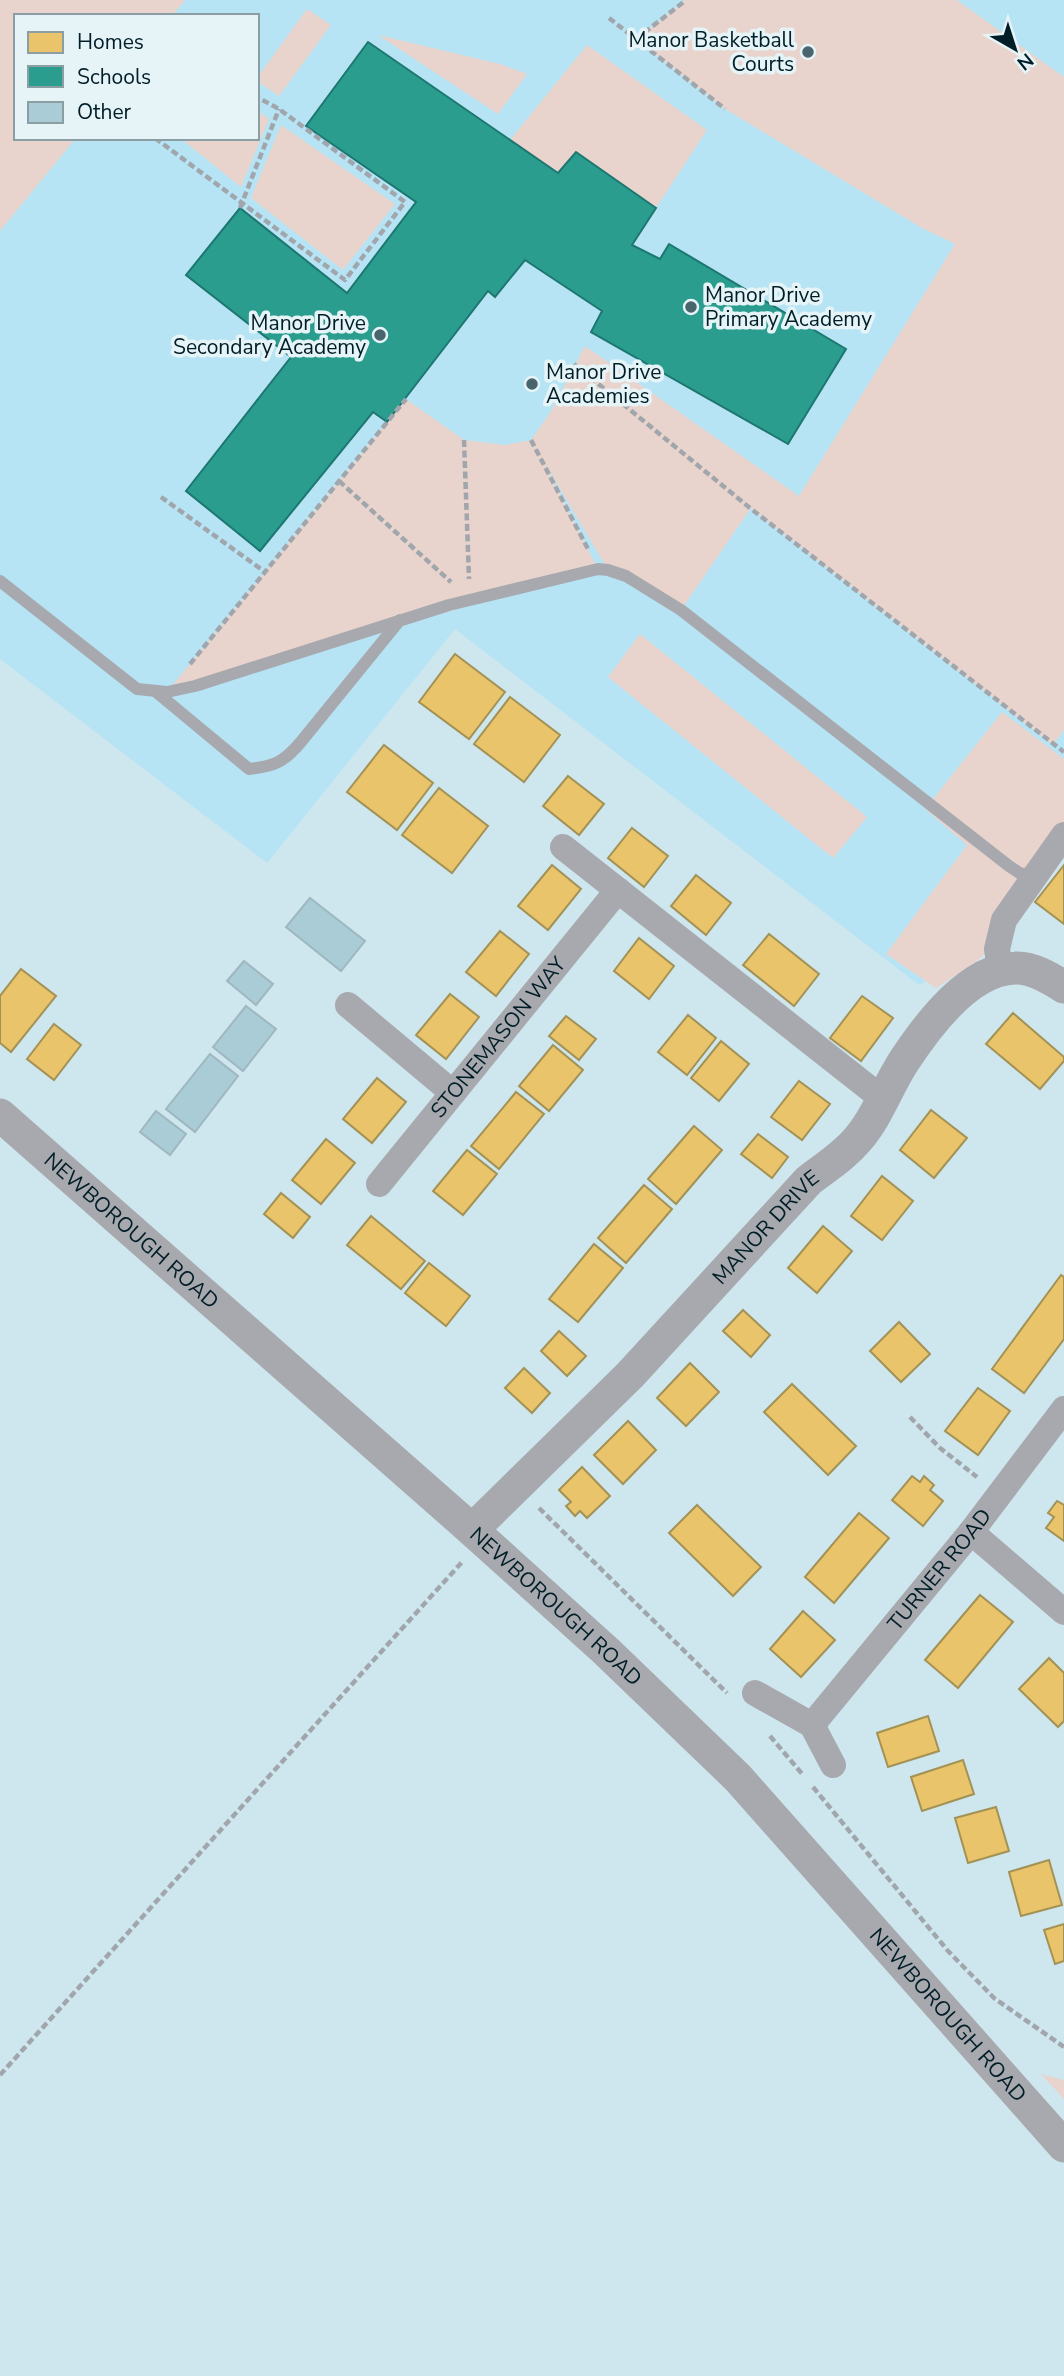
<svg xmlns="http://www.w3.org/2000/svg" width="1064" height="2376" font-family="'Nunito Sans',sans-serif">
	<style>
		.built { fill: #b6e4f4; fill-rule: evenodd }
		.green { fill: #e8d4cd }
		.homes { fill: #e9c46a; stroke: #a39256; stroke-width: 2 }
		.schools { fill: #2a9d8f; stroke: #1d7770; stroke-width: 2 }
		.building { fill: #a9ccd6; stroke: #9fb7bf; stroke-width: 2 }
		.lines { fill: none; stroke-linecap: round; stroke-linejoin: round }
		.path { stroke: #a0a6ac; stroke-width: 4.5; stroke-dasharray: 7 3.5; stroke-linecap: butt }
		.service { stroke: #a8a9ae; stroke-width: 12 }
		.minor { stroke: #a8a9ae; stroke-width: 26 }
		.tertiary { stroke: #a8a9ae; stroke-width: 33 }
		.poi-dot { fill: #48646c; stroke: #e6f4f8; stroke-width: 2.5 }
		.labels { text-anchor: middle; stroke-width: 7; stroke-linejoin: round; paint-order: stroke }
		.poi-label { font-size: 21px; fill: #001e27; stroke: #e6f4f8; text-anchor: end }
		.street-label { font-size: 21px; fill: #001e27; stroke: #e6f4f8 }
	</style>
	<rect width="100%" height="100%" fill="#cee6ed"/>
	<path class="built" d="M0,0H1064V804L983,950L919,985L455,629L267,863L0,659ZM16,16H257V138H16Z"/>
	<g class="green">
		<path d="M0,0H185L172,16H16V138H76L0,231Z"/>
		<path d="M683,0H957L1064,77V730L1053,745L751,508L681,610L608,570L540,455L598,569L167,692L406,399L464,440L505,445L531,440L550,413L585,346L799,496L955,244L922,228L725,109L636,39L684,2Z"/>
		<path d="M307,9L331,25L279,96L257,81V78Z"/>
		<path d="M378,35L500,64L527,74L498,114Z"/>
		<path d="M587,45L707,130L656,208L576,152L558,173L510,140Z"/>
		<path d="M257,110L269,119L241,187L180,138H257Z"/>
		<path d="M281,125L395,204L343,270L251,198Z"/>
		<path d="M640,634L867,817L833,858L608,677Z"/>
		<path d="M1002,712L1064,759V824L991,948L977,961L936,988L886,954L967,845L925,809Z"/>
		<path d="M1041,2074L1064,2080V2099Z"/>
	</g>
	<g class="homes">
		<path d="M455,654L505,692L469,739L419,702Z"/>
		<path d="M510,697L560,735L524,782L474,744Z"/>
		<path d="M384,745L433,783L397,830L347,792Z"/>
		<path d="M568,776L604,804L579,835L543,806Z"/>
		<path d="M439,788L488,826L452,873L402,835Z"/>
		<path d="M632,828L668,856L644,887L608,858Z"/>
		<path d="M552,865L581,889L548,930L518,906Z"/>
		<path d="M1064,865V924L1035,902Z"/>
		<path d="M696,875L731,903L706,935L671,906Z"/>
		<path d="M500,931L529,954L496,996L466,972Z"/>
		<path d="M769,934L819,974L794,1006L743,965Z"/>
		<path d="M639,938L674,966L649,999L614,971Z"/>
		<path d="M21,969L56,996L11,1052L0,1043V996Z"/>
		<path d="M450,994L479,1017L446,1059L416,1035Z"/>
		<path d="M862,996L893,1018L861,1061L830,1038Z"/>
		<path d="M1013,1013L1064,1057V1061L1040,1089L986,1044Z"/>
		<path d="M688,1015L716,1038L687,1075L658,1052Z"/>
		<path d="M566,1016L596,1039L579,1060L549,1036Z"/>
		<path d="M54,1024L81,1045L54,1080L27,1059Z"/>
		<path d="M721,1041L749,1064L719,1101L691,1078Z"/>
		<path d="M553,1045L583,1070L549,1111L519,1086Z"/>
		<path d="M377,1078L406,1102L372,1143L343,1119Z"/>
		<path d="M799,1081L830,1104L802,1140L771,1117Z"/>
		<path d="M516,1092L544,1114L499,1169L471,1146Z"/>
		<path d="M931,1110L967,1138L934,1178L900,1150Z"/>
		<path d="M694,1126L722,1150L676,1204L648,1179Z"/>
		<path d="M758,1134L788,1157L772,1178L741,1154Z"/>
		<path d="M326,1139L355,1163L321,1204L292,1180Z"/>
		<path d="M467,1150L497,1174L463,1215L433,1191Z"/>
		<path d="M882,1176L913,1201L882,1240L851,1216Z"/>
		<path d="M644,1185L672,1209L626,1263L598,1238Z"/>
		<path d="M281,1193L310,1217L293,1238L264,1214Z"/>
		<path d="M371,1216L425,1261L401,1289L347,1245Z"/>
		<path d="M823,1226L852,1251L817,1293L788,1268Z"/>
		<path d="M594,1244L623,1268L578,1322L549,1299Z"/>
		<path d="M429,1263L470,1296L446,1326L405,1293Z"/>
		<path d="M1061,1275L1064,1277V1339L1024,1393L992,1369Z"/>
		<path d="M743,1310L770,1335L751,1357L723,1331Z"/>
		<path d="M899,1322L930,1354L901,1382L870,1351Z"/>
		<path d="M559,1331L586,1356L567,1376L541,1351Z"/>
		<path d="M690,1363L719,1392L686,1426L657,1398Z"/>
		<path d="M524,1368L550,1393L532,1413L505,1388Z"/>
		<path d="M792,1384L856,1446L828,1475L764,1412Z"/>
		<path d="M978,1388L1010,1411L978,1455L945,1431Z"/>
		<path d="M628,1421L656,1450L623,1484L594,1455Z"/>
		<path d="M582,1467L610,1496L587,1518L580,1511L575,1516L566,1506L571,1502L559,1490Z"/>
		<path d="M912,1476L920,1482L924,1476L934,1485L930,1490L943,1501L923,1526L892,1500Z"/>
		<path d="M1057,1501L1064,1505V1541L1046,1528L1054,1517L1048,1513Z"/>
		<path d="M697,1505L761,1567L733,1596L669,1533Z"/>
		<path d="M859,1513L889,1538L834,1603L805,1577Z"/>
		<path d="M980,1595L1013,1622L958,1688L925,1660Z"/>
		<path d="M803,1611L835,1640L801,1677L770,1649Z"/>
		<path d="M1049,1658L1064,1673V1721L1058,1727L1019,1689Z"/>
		<path d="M928,1716L939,1751L888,1767L877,1733Z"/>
		<path d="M963,1760L974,1794L922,1811L911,1777Z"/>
		<path d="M996,1807L1009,1851L968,1863L955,1818Z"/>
		<path d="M1049,1860L1062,1905L1021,1916L1009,1872Z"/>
		<path d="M1064,1924V1961L1055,1964L1044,1930Z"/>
	</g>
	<path class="schools" d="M368,42L558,173L576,152L656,208L632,245L660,259L669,244L846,349L788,444L591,332L602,311L525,260L495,297L488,291L387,422L373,412L260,551L186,491L291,357L186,275L240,208L347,293L416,202L306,126Z"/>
	<g class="building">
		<path d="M310,898L365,941L341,971L286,927Z"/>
		<path d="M244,961L273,984L256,1005L227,981Z"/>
		<path d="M246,1006L276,1029L243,1071L213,1047Z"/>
		<path d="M210,1054L238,1076L195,1132L166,1109Z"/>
		<path d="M156,1111L186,1134L170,1155L140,1132Z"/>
	</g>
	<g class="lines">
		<g class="path">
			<path d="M609,18L725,109"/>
			<path d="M636,39L685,1"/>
			<path d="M155,138L345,280L405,202L279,109L257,97"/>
			<path d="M240,208L279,109"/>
			<path d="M574,364L750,508L1064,752"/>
			<path d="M464,440L469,579"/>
			<path d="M531,440L589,551"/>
			<path d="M339,481L451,582"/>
			<path d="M161,497L265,572"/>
			<path d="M190,664L406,399"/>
			<path d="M910,1417L940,1448L977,1477"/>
			<path d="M539,1508L727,1693"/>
			<path d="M770,1736L803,1775"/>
			<path d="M813,1787L948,1951L994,1998L1064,2047"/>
			<path d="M0,2075L462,1562"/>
		</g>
		<g class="service">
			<path d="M0,581L137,689L167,692L195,686L449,605L598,569L608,570L626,576L681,610L1009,866L1021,874L1036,873"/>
			<path d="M155,691L249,769C274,766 283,763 300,743L400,620"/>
		</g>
		<g class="minor">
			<path d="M563,847L884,1100"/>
			<path d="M1000,970L997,949L1004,920L1064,835"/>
			<path d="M348,1005L453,1093"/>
			<path id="s1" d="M379,1184L618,890"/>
			<path d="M971,1532L1064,1612"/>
			<path d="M755,1693L812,1725L833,1765"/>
			<path id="s2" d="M812,1725L971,1532L1064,1409"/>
		</g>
		<g class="tertiary">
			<path id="s3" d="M0,1115L472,1530L606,1651L738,1778L1064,2146"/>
			<path id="s4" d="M472,1530L630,1375L809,1180C826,1167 844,1156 858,1139C878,1116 887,1087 904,1061C927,1026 969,969 1015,968C1032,967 1050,978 1064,987"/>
		</g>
	</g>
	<g class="poi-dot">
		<circle cx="808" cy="52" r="7"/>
		<circle cx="691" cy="307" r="7"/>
		<circle cx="380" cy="335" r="7"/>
		<circle cx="532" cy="384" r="7"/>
	</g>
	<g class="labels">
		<g class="poi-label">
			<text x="794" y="47">Manor Basketball<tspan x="794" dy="24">Courts</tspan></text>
			<text x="705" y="302" text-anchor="start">Manor Drive<tspan x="705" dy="24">Primary Academy</tspan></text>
			<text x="366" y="330">Manor Drive<tspan x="366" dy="24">Secondary Academy</tspan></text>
			<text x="546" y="379" text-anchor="start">Manor Drive<tspan x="546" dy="24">Academies</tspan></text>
		</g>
		<g class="street-label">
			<text dy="7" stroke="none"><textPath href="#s1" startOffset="189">STONEMASON WAY</textPath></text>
			<text dy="7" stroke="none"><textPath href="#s4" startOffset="422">MANOR DRIVE</textPath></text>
			<text dy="7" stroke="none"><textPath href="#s3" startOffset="175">NEWBOROUGH ROAD</textPath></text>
			<text dy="7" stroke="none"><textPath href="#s2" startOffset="201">TURNER ROAD</textPath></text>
			<text dy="7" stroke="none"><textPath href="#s3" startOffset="742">NEWBOROUGH ROAD</textPath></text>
			<text dy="7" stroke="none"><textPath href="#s3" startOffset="1309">NEWBOROUGH ROAD</textPath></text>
		</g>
	</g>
	<rect x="14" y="14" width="245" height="126" fill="#e6f4f8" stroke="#8a9ea4" stroke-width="2"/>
	<rect x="28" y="32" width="35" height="21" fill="#e9c46a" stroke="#8a9ea4" stroke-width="2"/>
	<text x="77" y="49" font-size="21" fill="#001e27">Homes</text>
	<rect x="28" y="66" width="35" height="21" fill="#2a9d8f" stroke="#8a9ea4" stroke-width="2"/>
	<text x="77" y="84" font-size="21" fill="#001e27">Schools</text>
	<rect x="28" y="102" width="35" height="21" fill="#a9ccd6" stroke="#8a9ea4" stroke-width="2"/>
	<text x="77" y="119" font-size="21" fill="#001e27">Other</text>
	<g transform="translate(1015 49) rotate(141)" stroke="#e6f4f8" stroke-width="5" paint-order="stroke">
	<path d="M0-5L12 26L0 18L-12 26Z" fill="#001e27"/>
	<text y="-10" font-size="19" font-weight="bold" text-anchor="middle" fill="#001e27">N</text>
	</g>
</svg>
